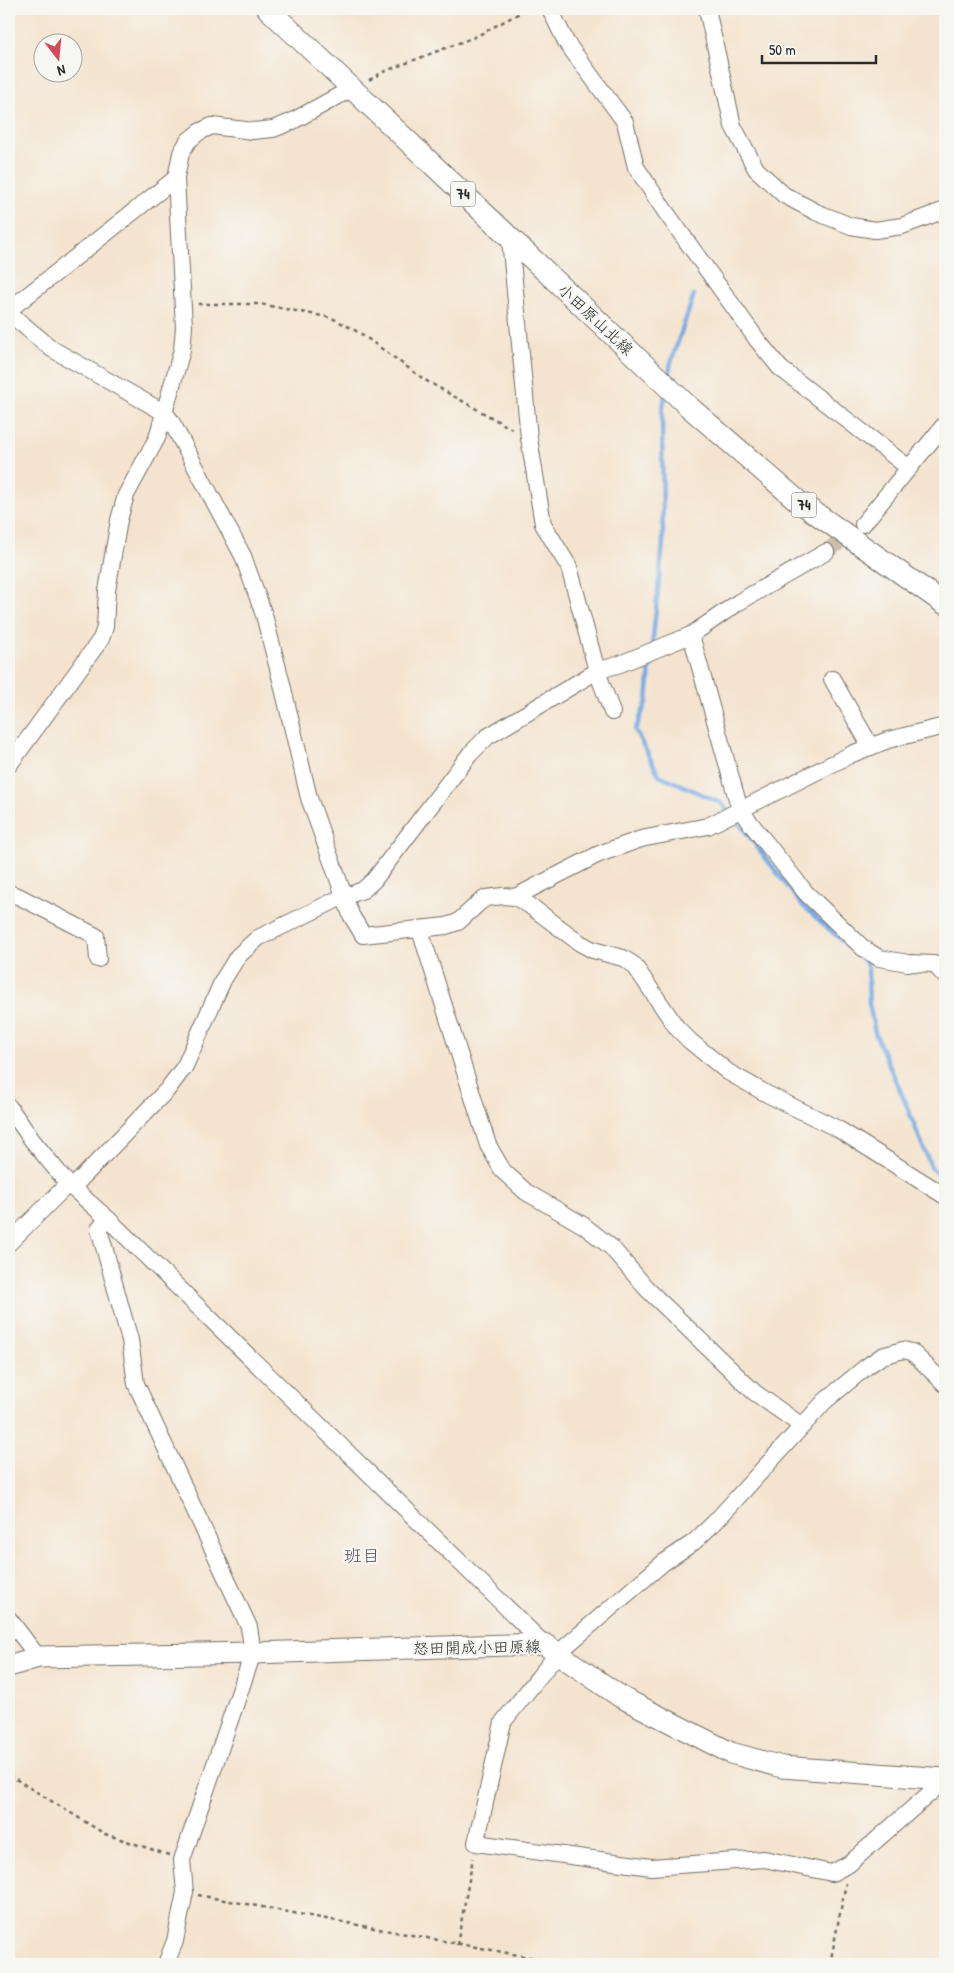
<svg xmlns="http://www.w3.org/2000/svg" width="954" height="1973" font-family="'Patrick Hand','Klee One',sans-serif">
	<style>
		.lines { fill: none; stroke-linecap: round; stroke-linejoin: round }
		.stream { stroke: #78aae4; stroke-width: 4.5 }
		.minor-tunnel { stroke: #ccbfae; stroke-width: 16; stroke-dasharray: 16 8; stroke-linecap: butt }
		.minor-casing { stroke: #716c64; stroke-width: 18 }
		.major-casing { stroke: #716c64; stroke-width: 23 }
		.path { stroke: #716c64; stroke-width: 2.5; stroke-dasharray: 4 4; stroke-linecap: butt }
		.minor { stroke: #fff; stroke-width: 16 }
		.major { stroke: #fff; stroke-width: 21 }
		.labels { text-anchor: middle; stroke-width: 4.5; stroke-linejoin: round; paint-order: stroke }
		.shield { fill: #f6f6f2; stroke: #686867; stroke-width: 1 }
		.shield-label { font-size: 15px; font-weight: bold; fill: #2b2b2b }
		.street-label { font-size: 16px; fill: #2b2b2b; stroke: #f6f6f2 }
		.neighbourhood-label { font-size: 18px; fill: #5f515d; stroke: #f6f6f2 }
	</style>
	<rect width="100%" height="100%" fill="#f6f6f2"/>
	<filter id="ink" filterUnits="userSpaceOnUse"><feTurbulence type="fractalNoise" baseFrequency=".02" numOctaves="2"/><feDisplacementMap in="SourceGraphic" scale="10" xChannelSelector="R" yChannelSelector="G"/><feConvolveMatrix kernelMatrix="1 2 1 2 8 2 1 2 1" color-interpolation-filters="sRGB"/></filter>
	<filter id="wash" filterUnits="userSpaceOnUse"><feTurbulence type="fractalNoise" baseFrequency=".0096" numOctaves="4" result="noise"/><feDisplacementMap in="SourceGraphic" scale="20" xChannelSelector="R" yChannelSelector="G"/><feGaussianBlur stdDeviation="1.12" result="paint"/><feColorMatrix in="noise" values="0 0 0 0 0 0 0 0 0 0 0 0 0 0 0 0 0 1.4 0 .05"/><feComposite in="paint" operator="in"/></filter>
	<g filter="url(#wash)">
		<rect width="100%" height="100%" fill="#f4e4cf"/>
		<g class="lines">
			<g class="stream">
				<path d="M668,380L671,362L694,295"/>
				<path d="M652,646L663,543L662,413L665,395"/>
				<path d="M651,656L647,701L635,730L659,775L721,803L729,812"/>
				<path d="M734,817L802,905L865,961L868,968L869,1003L875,1033L906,1104L931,1167L945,1184"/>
			</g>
		</g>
	</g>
	<g filter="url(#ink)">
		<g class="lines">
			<path class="minor-tunnel" d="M826,552L856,529"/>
			<defs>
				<g id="minor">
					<path d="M550,9L566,42L625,122L636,167L665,211L758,341L780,368L909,468"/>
					<path d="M707,9L733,126L756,169L784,195L816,212L851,226L875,230L902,226L945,210"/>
					<path d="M510,239L529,438L543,524L569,567L597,671L612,712"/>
					<path d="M9,310L176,178"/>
					<path d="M9,313L52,349L165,413L171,421L243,556L264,615L282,684L309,798L351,915L363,935L446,926L458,922L480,902L486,898L503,896L515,897L529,905L580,943L593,950L623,958L634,965L677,1028L690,1041L728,1072L767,1094L838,1129L945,1196"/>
					<path d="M863,524L945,424"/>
					<path d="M691,635L740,810L806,893L863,948L879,958L908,963L934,964L945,976"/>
					<path d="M832,679L871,747"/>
					<path d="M9,765L101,639L105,627L107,591L119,520L126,495L157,438L182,350L184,327L176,178L181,153L188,141L199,132L212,126L253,131L273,129L291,122L351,89"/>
					<path d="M9,893L20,897L96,936L98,959"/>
					<path d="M515,897L599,854L641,839L708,826L852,754L888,740L945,726"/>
					<path d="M420,930L488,1145L503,1171L526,1192L583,1225L611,1247L647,1289L754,1392L802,1426"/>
					<path d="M9,1107L32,1140L68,1184L108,1219L544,1644"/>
					<path d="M72,1188L167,1090L185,1066L223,980L238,956L258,938L336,900L363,890L374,880L470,754L487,737L597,671L620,664L691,635L739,602L826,552"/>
					<path d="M108,1219L99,1229L130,1340L136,1384L249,1627L253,1653L182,1860L185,1892L175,1941L166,1964"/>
					<path d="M9,1243L68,1184"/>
					<path d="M945,1384L912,1352L903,1350L882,1356L866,1367L825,1401L715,1522L694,1542L663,1563L558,1653L503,1722L476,1843L651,1867L764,1859L832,1873L849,1864L945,1780"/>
					<path d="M9,1619L38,1657"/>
				</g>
				<g id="major">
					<path d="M268,9L688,406L798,501L945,604"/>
					<path d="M9,1666L38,1657L253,1653L544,1644L621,1697L731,1753L782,1767L945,1779"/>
				</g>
			</defs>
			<use href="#minor" class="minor-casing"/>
			<use href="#major" class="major-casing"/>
			<g class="path">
				<path d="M369,80L383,72L477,36L527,9"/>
				<path d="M198,304H260L332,318L360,333L425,380L512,429"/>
				<path d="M9,1775L105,1834L169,1855"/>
				<path d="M198,1895L566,1964"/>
				<path d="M457,1945L473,1858"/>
				<path d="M830,1964L846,1883"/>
			</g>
			<use href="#minor" class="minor"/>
			<use href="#major" class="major"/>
		</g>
	</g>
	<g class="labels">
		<g class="shield">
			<rect x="450.5" y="181.5" width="25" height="25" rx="4"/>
			<rect x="791.5" y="492.5" width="25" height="25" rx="4"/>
		</g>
		<g class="shield-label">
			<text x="463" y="199">74</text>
			<text x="804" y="510">74</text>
		</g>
		<g class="street-label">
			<text transform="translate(596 319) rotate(43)" y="6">小田原山北線</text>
			<text transform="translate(477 1647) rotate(-1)" y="6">怒田開成小田原線</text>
		</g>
		<g class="neighbourhood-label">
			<text x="362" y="1562">班目</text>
		</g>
	</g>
	<rect width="954" height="1973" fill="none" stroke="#f6f6f2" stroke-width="30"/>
	<g transform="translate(58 58) rotate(164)"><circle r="24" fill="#f6f6f2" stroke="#a5a5a2"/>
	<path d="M0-4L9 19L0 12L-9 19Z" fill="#d1495b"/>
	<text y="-8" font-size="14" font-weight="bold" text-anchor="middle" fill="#2b2b2b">N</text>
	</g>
	<path d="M762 55v8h114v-8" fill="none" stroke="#2b2b2b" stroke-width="2.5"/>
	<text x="769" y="55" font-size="15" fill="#2b2b2b" stroke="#f6f6f2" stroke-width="4" paint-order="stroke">50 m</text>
</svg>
